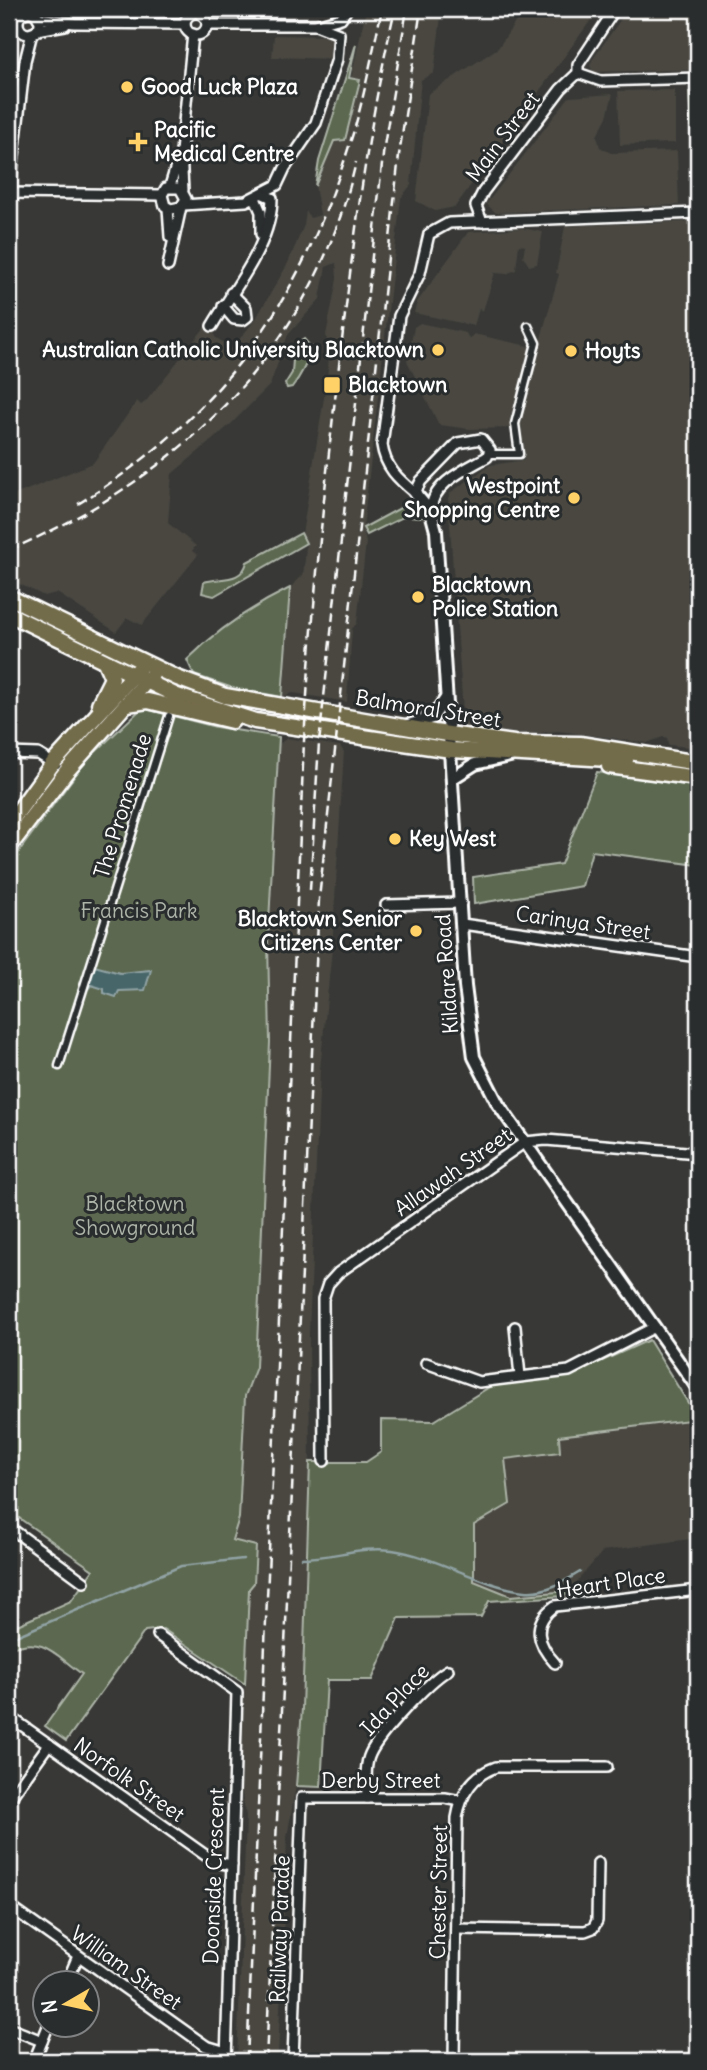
<svg xmlns="http://www.w3.org/2000/svg" width="707" height="2070" font-family="Delius,sans-serif">
	<style>
		.built { fill: #494640 }
		.green { fill: #5b6850; stroke: #adb4a8; stroke-width: 2 }
		.water { fill: #476669; stroke: #91a3a5; stroke-width: 2 }
		.lines { fill: none; stroke-linecap: round; stroke-linejoin: round }
		.stream { stroke: #91a3a5; stroke-width: 2.5 }
		.pedestrian-casing { stroke: #fff; stroke-width: 11 }
		.minor-casing { stroke: #fff; stroke-width: 14 }
		.tertiary-casing { stroke: #fff; stroke-width: 16 }
		.primary-casing { stroke: #fff; stroke-width: 19 }
		.pedestrian { stroke: #2a2d2e; stroke-width: 6 }
		.minor { stroke: #2a2d2e; stroke-width: 9 }
		.tertiary { stroke: #2a2d2e; stroke-width: 10 }
		.primary { stroke: #736c4b; stroke-width: 14 }
		.rail { stroke: #fff; stroke-width: 2.5; stroke-dasharray: 10 5; stroke-linecap: butt }
		.poi-dot { fill: #ffd166; stroke: #2a2d2e; stroke-width: 2.5 }
		.labels { text-anchor: middle; stroke-width: 6; stroke-linejoin: round; paint-order: stroke }
		.poi-label { font-size: 21px; font-weight: bold; fill: #fff; stroke: #2a2d2e; text-anchor: start }
		.street-label { font-size: 21px; fill: #fff; stroke: #2a2d2e }
		.park-label { font-size: 21px; fill: #adb4a8; stroke: #2a2d2e }
	</style>
	<rect width="100%" height="100%" fill="#383836"/>
	<filter id="ink" filterUnits="userSpaceOnUse"><feTurbulence type="fractalNoise" baseFrequency=".0143" numOctaves="2"/><feDisplacementMap in="SourceGraphic" scale="14" xChannelSelector="R" yChannelSelector="G"/><feConvolveMatrix kernelMatrix="1 2 1 2 8 2 1 2 1" color-interpolation-filters="sRGB"/></filter>
	<g filter="url(#ink)">
		<g class="built">
			<path d="M366,9H442L434,73L421,80L411,185L401,198L363,528L366,543L357,623L352,629L347,702L293,693L282,697L290,588L303,575L305,559L306,543L302,534L327,379L329,355L326,335L337,279L336,263L326,267L320,299L288,335L270,385L230,425L172,474L168,523L196,546L192,551L198,555L142,625L127,618L116,632L57,593L44,596L9,579V497L93,463L137,401L141,405L146,401L209,322L214,328L215,337L232,348L255,320L287,265L304,225L306,211L310,218L320,215L315,186L350,83Z"/>
			<path d="M524,9H599L455,207L435,211L416,201L428,94L498,48Z"/>
			<path d="M628,9H695L696,70L593,72L590,66L592,60Z"/>
			<path d="M274,35L337,36L333,59L272,57Z"/>
			<path d="M675,90V143L620,145L618,91Z"/>
			<path d="M613,94L607,117L597,136L600,147L611,153L677,151L679,205L496,213L486,204L569,97Z"/>
			<path d="M698,221V748L668,745L667,738L663,737L647,743L558,731L525,735L464,727L448,498L451,492L490,465L524,460L518,428L469,429L439,425L407,361L414,327L420,323L466,333L469,339L474,334L538,348L559,274L556,273L565,226Z"/>
			<path d="M522,228L543,232L537,264L529,266L523,256L525,246L519,245L516,270L506,274L495,273L483,311L479,309L474,326L414,313L417,302L468,232Z"/>
			<path d="M287,738L340,746L344,752L332,949L320,1070L309,1333L310,1462L302,1709L296,1786L287,1838L278,2061H237L246,1816L240,1785L249,1589L254,1583L232,1540L239,1518L245,1396L256,1367L270,1042L268,941L279,744Z"/>
			<path d="M698,1419V1538L603,1551L569,1591L511,1596L473,1581L474,1525L510,1504L504,1459L560,1452L559,1437Z"/>
		</g>
		<g class="green">
			<path d="M356,44L349,78L360,80L345,140L334,141L315,186L319,161Z"/>
			<path d="M698,91V192H694L689,92Z"/>
			<path d="M304,339L311,347C309,361 300,377 292,387L287,388L285,384L292,373L294,346Z"/>
			<path d="M404,506L421,517L405,516L367,535L363,528Z"/>
			<path d="M301,533L306,543L214,596L202,593L204,582C220,577 242,583 247,562Z"/>
			<path d="M290,588L282,697L233,688L194,675L187,660C218,629 251,607 290,588Z"/>
			<path d="M142,708L216,727L279,737L268,940L270,1042L256,1367L245,1396L239,1518L232,1540L256,1546L254,1583L249,1589L245,1684L163,1629L145,1631L66,1741L45,1726L82,1674C54,1654 44,1635 9,1649V1622L15,1626L71,1601L93,1570L9,1511V865L85,762Z"/>
			<path d="M597,772L698,787V865L592,851L582,886L474,904L473,877L561,864Z"/>
			<path d="M649,1340L698,1419L559,1436L560,1452L505,1459L510,1504L474,1525V1581L511,1596L569,1591L565,1596L489,1601L481,1617L399,1618L372,1680H327L321,1787L296,1786L302,1709L310,1462H366L381,1452V1420L434,1421L496,1383L573,1374Z"/>
		</g>
		<path class="water" d="M87,964L120,973L151,970L145,990L119,991L116,997L104,993V989L91,985L89,988L81,983Z"/>
		<g class="lines">
			<g class="stream">
				<path d="M302,1558C332,1558 361,1546 392,1550C436,1556 483,1587 525,1591C545,1593 564,1582 580,1572"/>
				<path d="M9,1639L181,1566L243,1559"/>
			</g>
			<defs>
				<g id="pedestrian">
					<path d="M489,454H519L515,424L536,343L528,326"/>
					<path d="M59,1066L169,716"/>
				</g>
				<g id="minor">
					<circle cx="29" cy="23" r="11"/>
					<circle cx="196" cy="24" r="11"/>
					<path d="M38,18L74,23L185,24"/>
					<path d="M207,25H316L341,18L347,9"/>
					<path d="M37,30L65,25"/>
					<path d="M578,73L601,81L698,78"/>
					<path d="M170,186L178,160"/>
					<path d="M183,190L181,152L193,34"/>
					<path d="M10,193L162,195"/>
					<path d="M255,198L261,212V234"/>
					<path d="M9,199L25,61L32,33"/>
					<path d="M183,205L246,201L277,185L285,168L316,123L337,59L339,34L316,25"/>
					<path d="M168,208L170,237"/>
					<path d="M482,222L476,206L483,192L561,89L578,73V65L615,9"/>
					<path d="M168,266L181,207L186,199L180,188H166L162,195L165,206L171,209L181,207"/>
					<path d="M223,306L234,319L243,320L247,317L246,308L231,293"/>
					<path d="M212,326C234,288 272,244 272,198L263,194"/>
					<path d="M431,512C430,484 466,469 487,457L490,450L481,439L458,443L421,481L415,493C398,479 385,467 382,445L399,316L420,273L429,234L449,223L698,213"/>
					<path d="M9,753L38,754L56,765"/>
					<path d="M386,905L461,903"/>
					<path d="M462,924L698,957"/>
					<path d="M515,1327L520,1376"/>
					<path d="M426,1363L479,1382L569,1371L655,1327"/>
					<path d="M324,1461L323,1299L328,1284L338,1273L525,1142L546,1140L698,1153"/>
					<path d="M9,1527L84,1582"/>
					<path d="M158,1635L237,1692L226,2061"/>
					<path d="M555,1663C537,1644 531,1623 555,1606L698,1590"/>
					<path d="M9,1716L215,1862L232,1865"/>
					<path d="M367,1798C367,1784 364,1767 370,1754C379,1734 429,1681 448,1670"/>
					<path d="M9,1800L49,1744"/>
					<path d="M9,1906L206,2046L226,2052"/>
					<path d="M456,1929L585,1931L593,1928L597,1921L598,1863"/>
					<path d="M67,1982L78,1956"/>
					<path d="M9,2028L42,2041"/>
					<path d="M34,2061L49,2024"/>
					<path d="M293,2061L302,1798H445L461,1801"/>
					<path d="M454,2061L457,1818C461,1794 473,1775 496,1767H607"/>
				</g>
				<g id="tertiary">
					<path d="M415,493L431,512L436,531L465,986L474,1057L498,1104L698,1389"/>
					<path d="M408,725L432,718L446,698"/>
					<path d="M453,778L475,764L510,756"/>
				</g>
				<g id="primary">
					<path d="M9,597L177,678L225,696L434,732L514,743L580,744L698,763"/>
					<path d="M9,614L177,696L255,721L451,750L626,760"/>
					<path d="M99,704L112,678L105,662"/>
					<path d="M127,704L148,701L232,721"/>
					<path d="M609,766L698,778"/>
					<path d="M9,824L53,763L139,669"/>
					<path d="M9,847L66,772L152,675"/>
				</g>
			</defs>
			<use href="#pedestrian" class="pedestrian-casing"/>
			<use href="#minor" class="minor-casing"/>
			<use href="#tertiary" class="tertiary-casing"/>
			<use href="#primary" class="primary-casing"/>
			<use href="#pedestrian" class="pedestrian"/>
			<use href="#minor" class="minor"/>
			<use href="#tertiary" class="tertiary"/>
			<use href="#primary" class="primary"/>
			<g class="rail">
				<path d="M78,504C221,416 300,303 350,143C364,100 372,54 382,9"/>
				<path d="M9,550C182,477 313,348 356,162"/>
				<path d="M310,890L319,743L384,146L407,9"/>
				<path d="M247,2061L304,741C312,610 325,480 341,349C354,235 369,121 395,9"/>
				<path d="M266,2061L319,899L399,155L421,9"/>
			</g>
		</g>
	</g>
	<g class="poi-dot">
		<circle cx="127" cy="87" r="7"/>
		<path d="M134.5 131.5h7v7h7v7h-7v7h-7v-7h-7v-7h7z"/>
		<circle cx="438" cy="350" r="7"/>
		<circle cx="571" cy="351" r="7"/>
		<rect x="323" y="376" width="18" height="18" rx="3.5"/>
		<circle cx="574" cy="498" r="7"/>
		<circle cx="418" cy="597" r="7"/>
		<circle cx="395" cy="839" r="7"/>
		<circle cx="416" cy="931" r="7"/>
	</g>
	<g class="labels">
		<g class="poi-label">
			<text x="141" y="94">Good Luck Plaza</text>
			<text x="154" y="137">Pacific<tspan x="154" dy="24">Medical Centre</tspan></text>
			<text x="424" y="357" text-anchor="end">Australian Catholic University Blacktown</text>
			<text x="585" y="358">Hoyts</text>
			<text x="348" y="392">Blacktown</text>
			<text x="560" y="493" text-anchor="end">Westpoint<tspan x="560" dy="24">Shopping Centre</tspan></text>
			<text x="432" y="592">Blacktown<tspan x="432" dy="24">Police Station</tspan></text>
			<text x="409" y="846">Key West</text>
			<text x="402" y="926" text-anchor="end">Blacktown Senior<tspan x="402" dy="24">Citizens Center</tspan></text>
		</g>
		<g class="street-label">
			<text transform="translate(503 137) rotate(-53)" y="7">Main Street</text>
			<text transform="translate(428 709) rotate(9)" y="7">Balmoral Street</text>
			<text transform="translate(123 806) rotate(-73)" y="7">The Promenade</text>
			<text transform="translate(583 923) rotate(8)" y="7">Carinya Street</text>
			<text transform="translate(447 974) rotate(-94)" y="7">Kildare Road</text>
			<text transform="translate(453 1172) rotate(-35)" y="7">Allawah Street</text>
			<text transform="translate(611 1583) rotate(-8)" y="7">Heart Place</text>
			<text transform="translate(395 1700) rotate(-47)" y="7">Ida Place</text>
			<text transform="translate(129 1780) rotate(35)" y="7">Norfolk Street</text>
			<text x="381" y="1788">Derby Street</text>
			<text transform="translate(214 1876) rotate(-88)" y="7">Doonside Crescent</text>
			<text transform="translate(439 1892) rotate(-89)" y="7">Chester Street</text>
			<text transform="translate(280 1929) rotate(-88)" y="7">Railway Parade</text>
			<text transform="translate(126 1968) rotate(35)" y="7">William Street</text>
		</g>
		<g class="park-label">
			<text x="139" y="918">Francis Park</text>
			<text x="135" y="1211">Blacktown<tspan x="135" dy="24">Showground</tspan></text>
		</g>
	</g>
	<rect width="707" height="2070" fill="none" stroke="#2a2d2e" stroke-width="35"/>
	<rect x="18" y="18" width="672" height="2035" fill="none" stroke="#fff" stroke-width="2.5" filter="url(#ink)"/>
	<g transform="translate(66 2004) rotate(261)"><circle r="33" fill="#2a2d2e" stroke="#7f8182" stroke-width="2"/>
	<path d="M0-5L12 26L0 18L-12 26Z" fill="#ffd166"/>
	<text y="-10" font-size="19" font-weight="bold" text-anchor="middle" fill="#ffffff">N</text>
	</g>
</svg>
